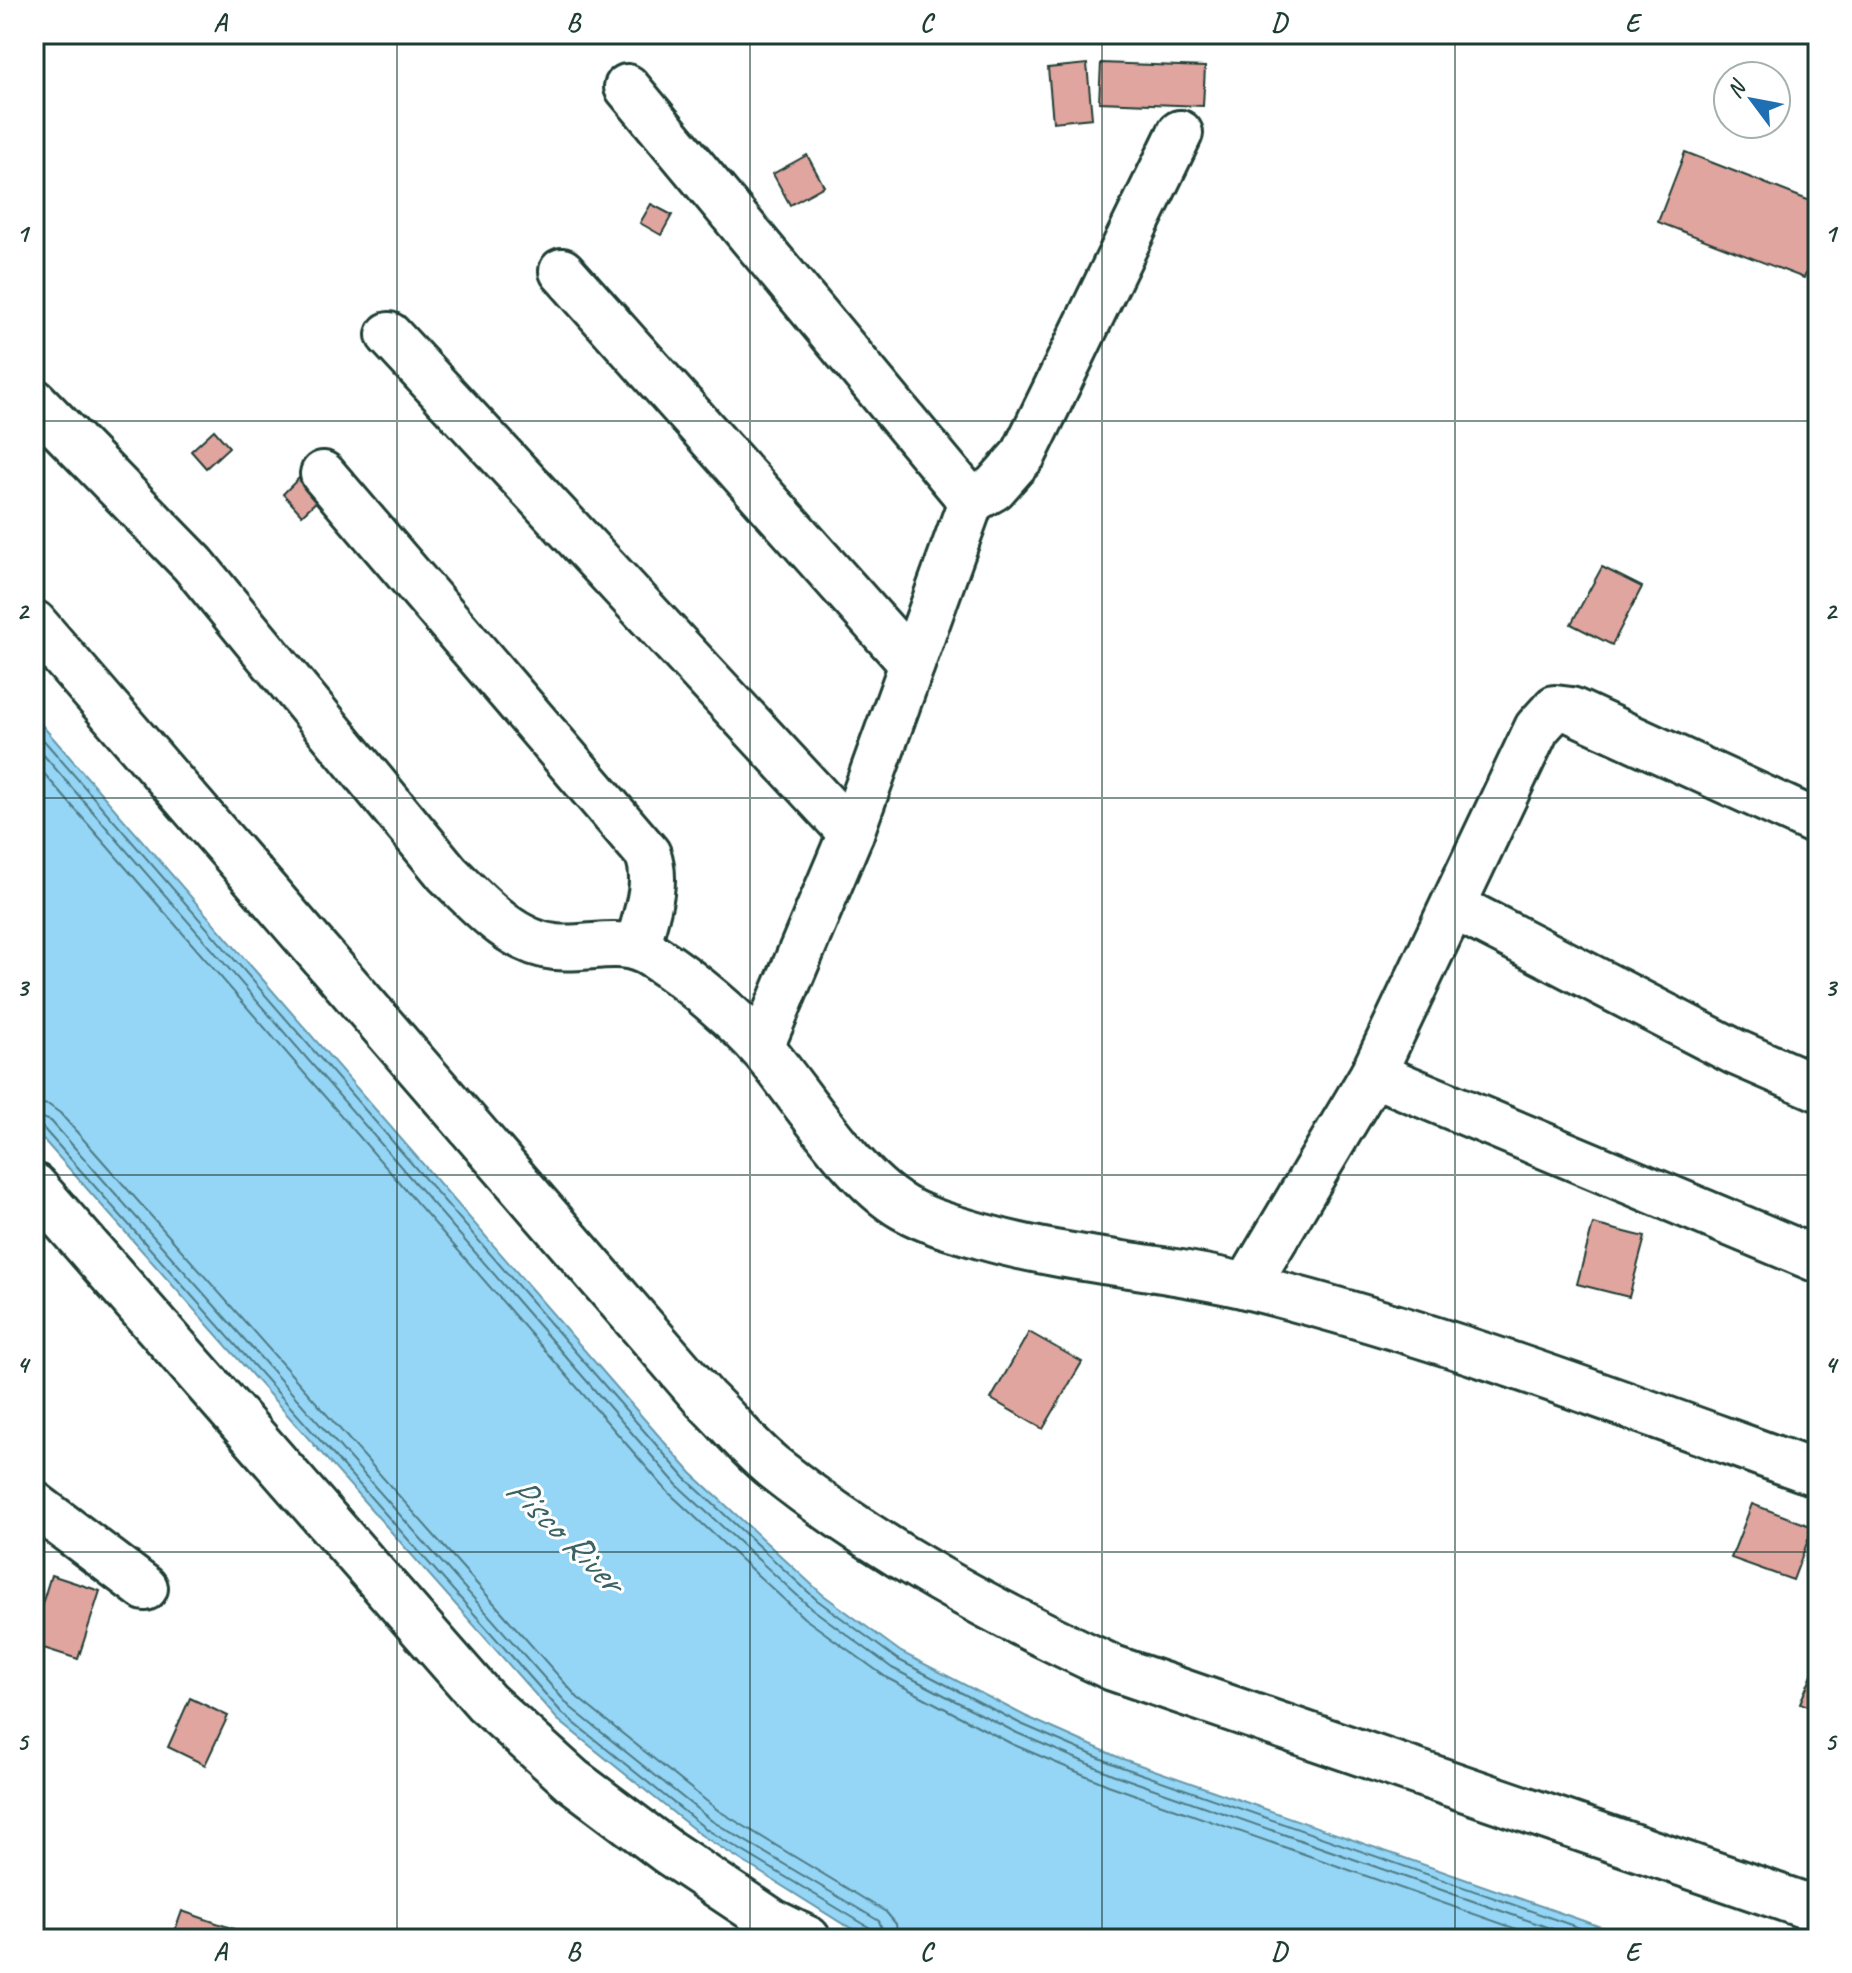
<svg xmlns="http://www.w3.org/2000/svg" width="1852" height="1973" font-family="Caveat,sans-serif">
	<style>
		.water { fill: #95d5f6; stroke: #6698a8; stroke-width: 2 }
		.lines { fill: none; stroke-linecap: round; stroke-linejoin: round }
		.shore { stroke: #4e7a82; stroke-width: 2 }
		.building { fill: #dfa59e; stroke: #1f3d34; stroke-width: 2 }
		.street-casing { stroke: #1f3d34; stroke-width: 50 }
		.street { stroke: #fff; stroke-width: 44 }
		.grid { fill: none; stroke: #1f3d34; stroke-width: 2; stroke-opacity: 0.55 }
		.labels { text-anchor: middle; stroke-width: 6; stroke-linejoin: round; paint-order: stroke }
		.water-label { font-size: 40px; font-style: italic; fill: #3c6364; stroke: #fff }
		.neatline { fill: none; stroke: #1f3d34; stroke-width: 3 }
		.grid-label { font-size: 26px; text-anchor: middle; font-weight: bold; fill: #1f3d34 }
	</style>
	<rect width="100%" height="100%" fill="#fff"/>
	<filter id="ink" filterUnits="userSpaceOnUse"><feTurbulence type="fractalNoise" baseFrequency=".0125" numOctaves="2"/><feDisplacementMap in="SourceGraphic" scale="16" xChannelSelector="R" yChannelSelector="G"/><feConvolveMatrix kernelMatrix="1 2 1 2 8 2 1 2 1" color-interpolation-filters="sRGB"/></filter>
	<g filter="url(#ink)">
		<path class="water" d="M34,716L691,1473L822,1594L901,1652L1025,1716L1120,1758L1635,1939H875L843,1924L701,1835L558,1720L34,1129Z"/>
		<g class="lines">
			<g class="shore">
				<path d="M34,729L685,1478L817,1600L897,1659L1021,1724L1116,1765L1611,1939"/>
				<path d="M34,744L677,1485L811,1608L892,1668L1017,1733L1112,1774L1581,1939"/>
				<path d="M34,762L668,1492L804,1618L887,1678L1012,1744L1108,1785L1545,1939"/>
				<path d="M34,1103L49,1105L60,1113L578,1698L719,1811L886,1912L896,1924L898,1939"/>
				<path d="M34,1115L51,1121L570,1707L712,1821L879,1921L886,1939"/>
				<path d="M34,1125L43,1128L563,1714L706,1829L872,1929L876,1939"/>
			</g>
		</g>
		<g class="building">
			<path d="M1101,63L1205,67L1203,106L1099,102Z"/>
			<path d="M1087,64L1092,118L1053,122L1048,68Z"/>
			<path d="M1685,152L1818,204V243L1804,278L1658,222Z"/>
			<path d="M807,155L824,186L790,205L773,174Z"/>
			<path d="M651,204L672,215L661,235L640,223Z"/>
			<path d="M214,430L229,447L206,468L191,451Z"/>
			<path d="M301,476L321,497L302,515L283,494Z"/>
			<path d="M1602,567L1642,587L1612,645L1571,624Z"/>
			<path d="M1593,1224L1645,1237L1629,1297L1577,1284Z"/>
			<path d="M1029,1332L1082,1362L1043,1429L991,1399Z"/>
			<path d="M1752,1504L1813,1527L1793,1580L1731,1558Z"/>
			<path d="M51,1575L100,1591L78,1659L34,1645V1630Z"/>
			<path d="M1818,1660V1710L1800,1703Z"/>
			<path d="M190,1698L228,1716L205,1765L168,1747Z"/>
			<path d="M182,1911L240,1931L237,1939H172Z"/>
		</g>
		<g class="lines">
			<defs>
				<g id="street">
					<path d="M627,87L971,501L851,833L761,1047"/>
					<path d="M562,271L912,664"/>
					<path d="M389,335L851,833"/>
					<path d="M34,401L193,564L448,874C477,902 512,943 555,947C589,951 622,935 653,956C689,979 738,1020 765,1052C803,1098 853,1179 904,1208C929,1222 956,1229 984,1237C1071,1262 1162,1265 1250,1287C1444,1335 1631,1407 1818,1474"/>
					<path d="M323,474L648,854C659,885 645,917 637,948"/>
					<path d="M971,501L994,488L1024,454L1180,133"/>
					<path d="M34,623L705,1399C728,1421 749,1448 774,1468C877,1550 994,1613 1113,1668L1818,1910"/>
					<path d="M1453,906L1735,1052L1818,1088"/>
					<path d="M1373,1074L1818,1260"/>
					<path d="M34,1186L486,1702L572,1780L668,1852L773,1922L808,1939"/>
					<path d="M1247,1286L1373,1074L1537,728L1555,708L1571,710L1818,823"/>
					<path d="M34,1504L145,1588"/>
				</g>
			</defs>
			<use href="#street" class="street-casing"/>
			<use href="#street" class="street"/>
		</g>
	</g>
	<path class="grid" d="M397,34V1939M750,34V1939M1102,34V1939M1455,34V1939M34,421H1818M34,798H1818M34,1175H1818M34,1552H1818"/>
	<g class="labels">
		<g class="water-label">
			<text transform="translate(566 1533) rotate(45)" y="14">Pisco River</text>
		</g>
	</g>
	<rect width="1852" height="1973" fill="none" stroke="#fff" stroke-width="88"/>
	<g transform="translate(1752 100) rotate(302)"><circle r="38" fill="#ffffff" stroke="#a5b1ae" stroke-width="2"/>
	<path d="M0-6L14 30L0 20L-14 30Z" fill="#1f6fb2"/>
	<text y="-12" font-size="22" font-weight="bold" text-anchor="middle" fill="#1f3d34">N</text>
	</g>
	<rect x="44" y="44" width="1764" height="1885" class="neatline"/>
	<g class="grid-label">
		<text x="220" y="31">A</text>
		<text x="573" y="31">B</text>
		<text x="926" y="31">C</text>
		<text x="1279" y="31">D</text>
		<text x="1632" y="31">E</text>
		<text x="22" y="242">1</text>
		<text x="1830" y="242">1</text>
		<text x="22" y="619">2</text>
		<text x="1830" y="619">2</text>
		<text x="22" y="996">3</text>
		<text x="1830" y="996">3</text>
		<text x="22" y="1373">4</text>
		<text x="1830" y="1373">4</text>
		<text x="22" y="1750">5</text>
		<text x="1830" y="1750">5</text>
		<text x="220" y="1960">A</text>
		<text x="573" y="1960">B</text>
		<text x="926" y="1960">C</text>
		<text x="1279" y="1960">D</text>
		<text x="1632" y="1960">E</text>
	</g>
</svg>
